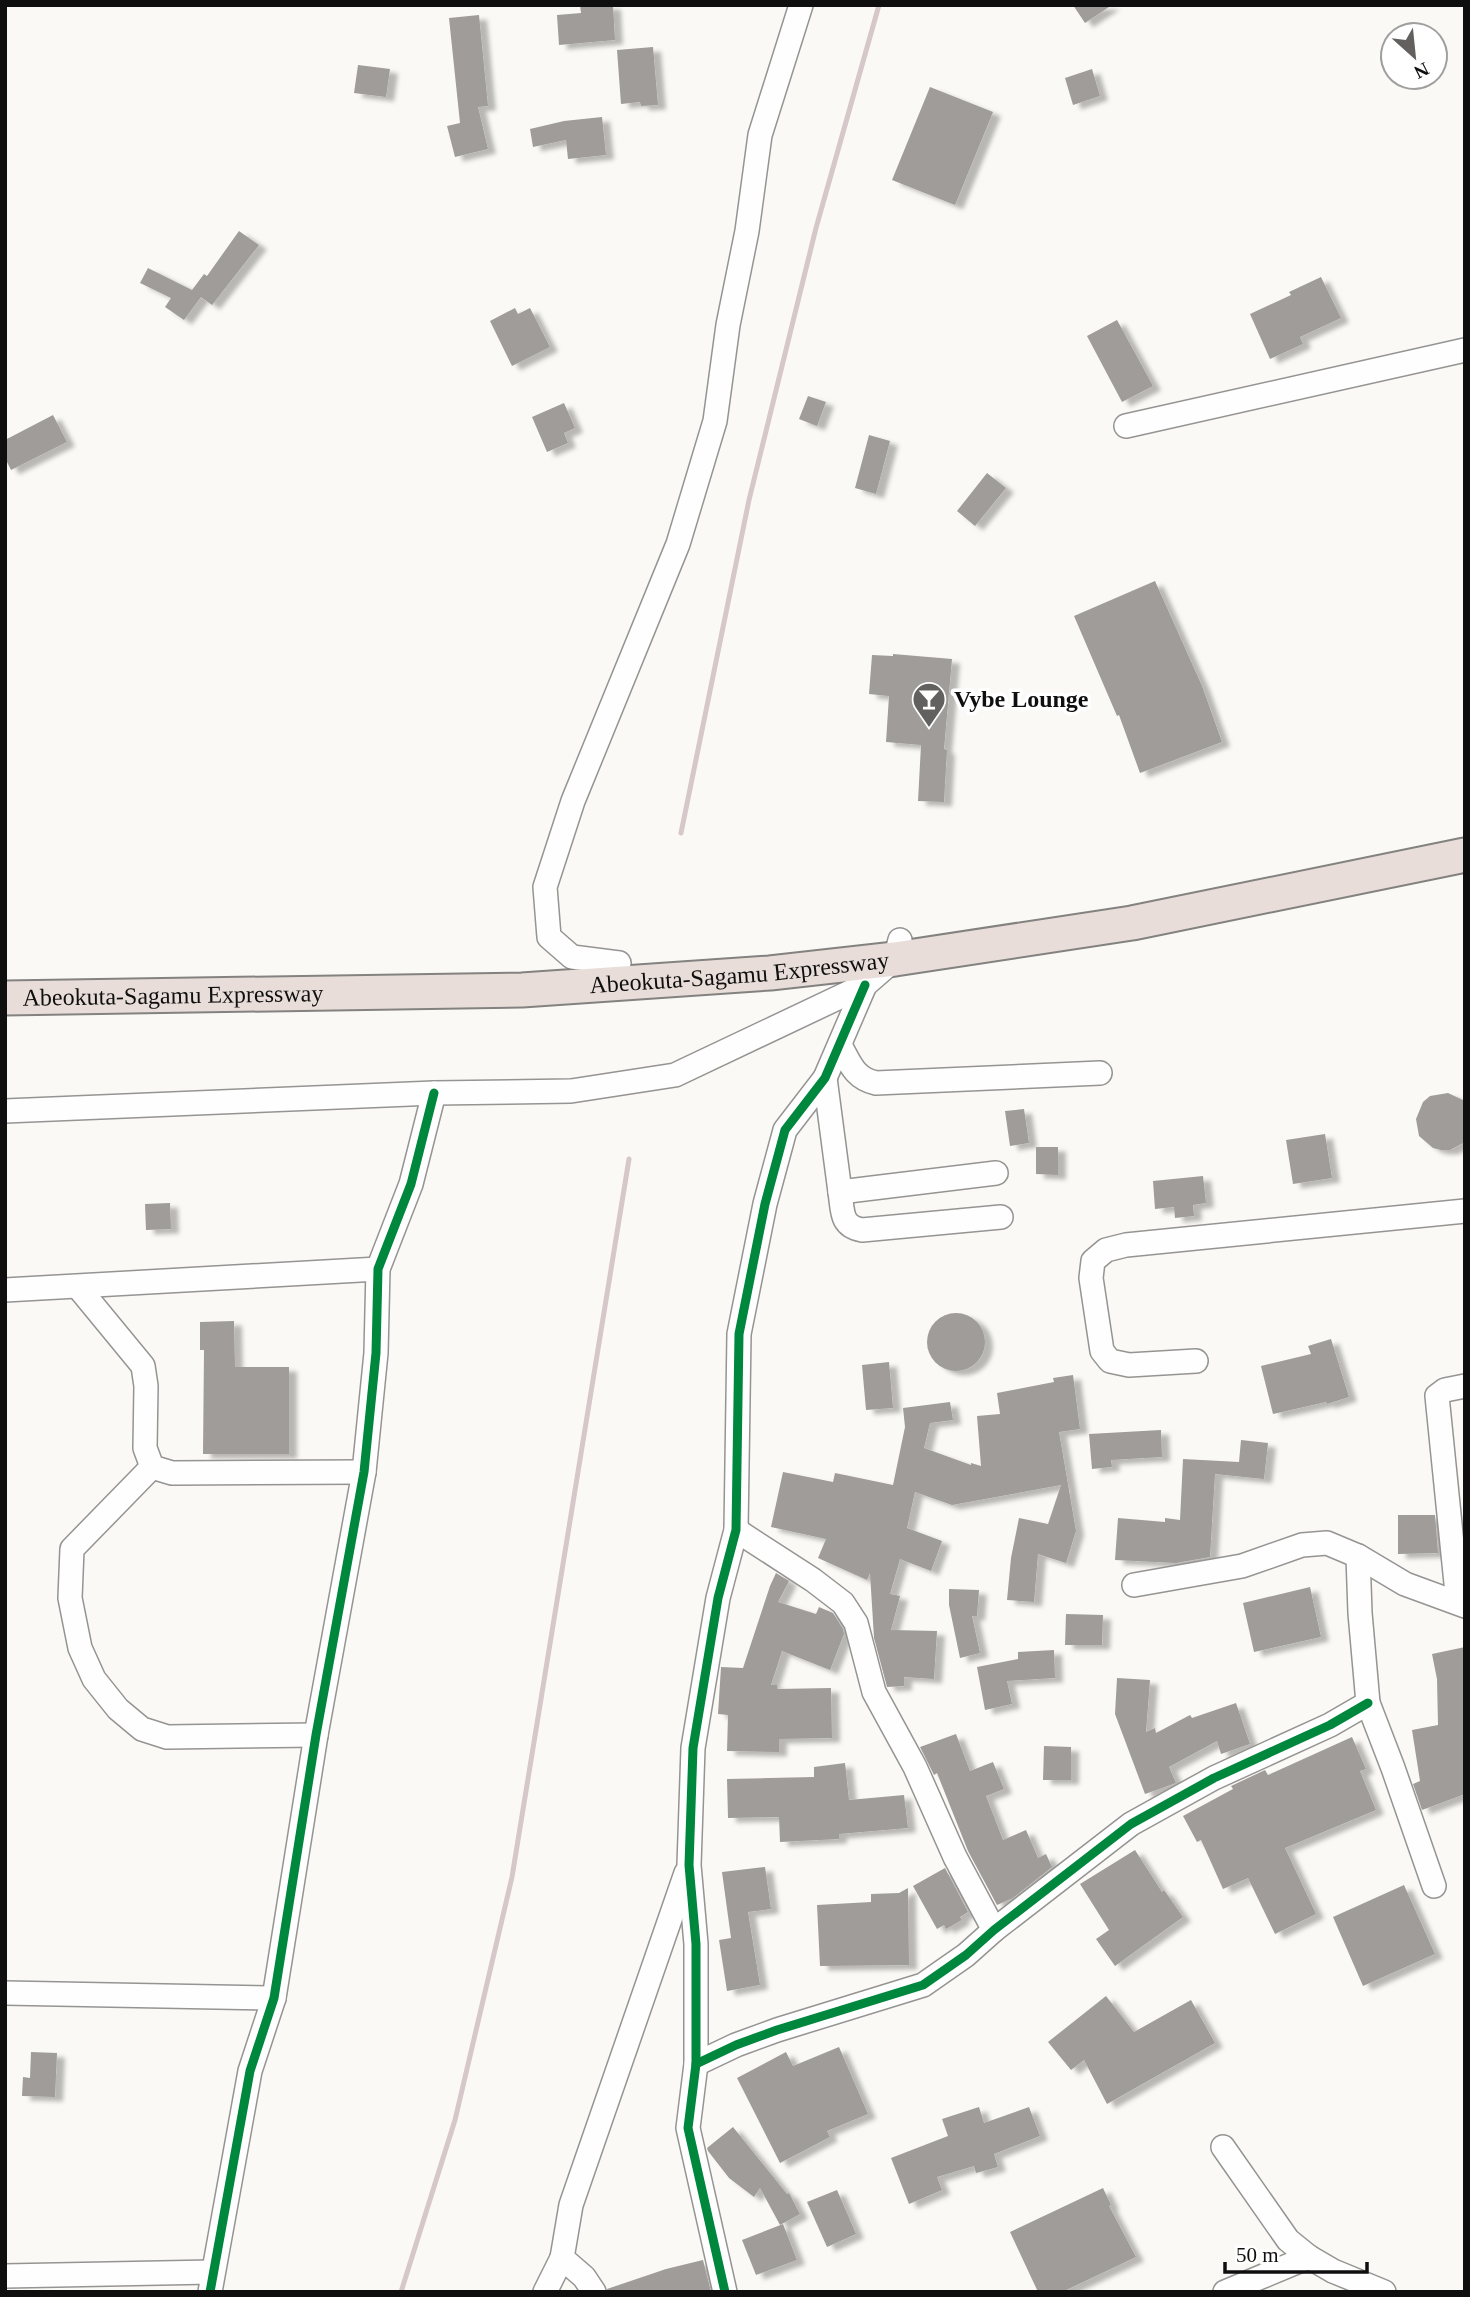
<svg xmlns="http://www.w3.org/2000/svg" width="1470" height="2297" font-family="'Times New Roman',serif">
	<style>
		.building { fill: #9f9c9a; filter: url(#shadow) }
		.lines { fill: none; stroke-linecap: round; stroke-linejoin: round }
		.minor-casing { stroke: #959493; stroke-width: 26 }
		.highway-casing { stroke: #838280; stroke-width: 37 }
		.minor { stroke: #fefefe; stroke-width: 23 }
		.highway { stroke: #e8ddd8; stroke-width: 33 }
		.rail { stroke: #d6c7ca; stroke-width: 5 }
		.cycleway-casing { stroke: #fff; stroke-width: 13 }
		.cycleway { stroke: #00873e; stroke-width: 9 }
		.labels { text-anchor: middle; stroke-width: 7; stroke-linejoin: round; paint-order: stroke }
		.poi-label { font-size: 24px; font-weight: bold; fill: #0f0f0f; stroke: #fff; text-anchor: start }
		.street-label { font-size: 24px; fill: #0f0f0f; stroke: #fff }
	</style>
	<defs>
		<filter id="shadow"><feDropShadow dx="8" dy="4.5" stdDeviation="2" flood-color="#0004"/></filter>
	</defs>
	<rect width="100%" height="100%" fill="#fbf9f5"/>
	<g class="building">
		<path d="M580,5H613L615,40L559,45L557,15L581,13Z"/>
		<path d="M1073,5H1112L1085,23Z"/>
		<path d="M479,15L488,106L478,107L488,149L455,157L447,126L460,123L449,18Z"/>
		<path d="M653,47L658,105L641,106L640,102L621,104L617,50Z"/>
		<path d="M358,65L390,69L386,97L354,93Z"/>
		<path d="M1092,69L1100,96L1073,105L1065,78Z"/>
		<path d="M930,87L993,112L955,205L892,180Z"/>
		<path d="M602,117L606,155L568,159L566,140L533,147L530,129L564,121Z"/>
		<path d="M239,231L259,245L212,305L201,297L184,320L165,307L171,298L140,283L148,268L192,290L204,274L207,276Z"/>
		<path d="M1321,277L1341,318L1300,337L1303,344L1270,359L1250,314L1291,295L1289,292Z"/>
		<path d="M515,308L518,314L530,308L550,347L512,366L490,321Z"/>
		<path d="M1117,320L1153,386L1122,402L1087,336Z"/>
		<path d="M808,396L826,402L817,426L799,419Z"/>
		<path d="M564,403L575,428L564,433L568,443L547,452L532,417Z"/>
		<path d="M53,415L67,442L11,470L5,458V440Z"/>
		<path d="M869,435L890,441L876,494L855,488Z"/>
		<path d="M987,473L1006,488L975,526L957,511Z"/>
		<path d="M1155,581L1202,686L1222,742L1140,773L1119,715L1117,716L1074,616Z"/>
		<path d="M893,654L952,659L944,749L947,750L944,802L918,801L921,745L886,742L889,696L869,694L872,655L893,656Z"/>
		<path d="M1448,1093L1465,1101V1142L1450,1150H1441L1433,1148L1419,1136L1416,1119L1423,1102L1430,1096Z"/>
		<path d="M1024,1109L1029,1143L1010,1146L1005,1111Z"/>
		<path d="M1325,1134L1332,1178L1293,1184L1286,1140Z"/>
		<path d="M1036,1147H1058V1175L1036,1174Z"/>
		<path d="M1203,1176L1206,1203L1193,1205L1194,1216L1175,1218L1174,1207L1155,1209L1153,1181Z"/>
		<path d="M170,1203L171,1229L146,1230L145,1204Z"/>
		<circle cx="956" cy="1342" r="29"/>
		<path d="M234,1321L235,1367H289V1454H203L204,1350H200V1322Z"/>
		<path d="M1331,1339L1349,1397L1327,1404L1326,1402L1273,1414L1261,1366L1311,1354L1308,1346Z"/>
		<path d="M889,1362L893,1408L866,1410L862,1365Z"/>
		<path d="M1073,1375L1080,1429L1059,1432L1076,1531L1066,1563L1038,1554L1034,1602L1007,1600L1011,1558L1019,1518L1048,1524L1061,1485L952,1505L915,1492L907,1528L942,1541L931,1571L900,1559L890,1594L900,1596L891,1630L937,1631L934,1679L904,1677V1686L887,1687L874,1638L870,1573L867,1580L818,1558L826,1539L771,1527L783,1472L833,1482L835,1473L893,1485L905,1427L903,1408L950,1402L953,1420L930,1423L924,1448L971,1465V1463L981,1466L977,1416L1000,1414L997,1393L1054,1382L1053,1378Z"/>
		<path d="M1161,1430L1162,1457L1111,1460L1112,1467L1092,1469L1089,1434Z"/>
		<path d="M1241,1440L1268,1443L1264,1479L1215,1474L1210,1557L1176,1563L1115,1560L1118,1518L1165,1522V1518L1180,1520L1183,1459L1239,1462Z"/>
		<path d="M1398,1515H1435L1438,1553L1398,1554Z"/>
		<path d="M776,1573L789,1581L778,1602L816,1614L819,1607L833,1613L843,1629L844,1634L830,1670L782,1651L771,1685H777V1689L831,1688L832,1738L779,1739V1752L727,1751L728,1715L718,1714L721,1667L743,1668L770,1586Z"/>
		<path d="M1310,1587L1321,1637L1254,1652L1243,1603Z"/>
		<path d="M949,1589L979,1590L977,1616H972L980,1653L960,1658L949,1605Z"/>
		<path d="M1066,1614L1103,1615L1102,1645H1065Z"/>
		<path d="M1465,1647V1794L1422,1810L1413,1784L1420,1781L1412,1730L1438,1725L1437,1679L1432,1654Z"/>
		<path d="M1054,1650L1055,1678L1007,1681L1012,1704L985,1710L977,1667L1018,1659V1652Z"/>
		<path d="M1117,1678L1150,1680L1146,1732L1155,1728L1156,1733L1190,1715L1192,1718L1236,1703L1250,1744L1221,1754L1217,1741L1169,1767L1176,1783L1145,1794L1115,1714Z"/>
		<path d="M956,1734L970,1771L993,1762L1004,1789L986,1796L1003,1840L1026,1830L1038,1858L1046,1854L1052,1867L1013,1898L997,1905L968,1851L937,1773L934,1775L920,1747Z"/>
		<path d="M1352,1737L1366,1769L1360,1771L1376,1810L1285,1848L1316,1914L1275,1934L1248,1878L1223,1889L1201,1840L1197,1842L1183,1816L1233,1789L1231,1786L1265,1770L1268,1775Z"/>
		<path d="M1044,1746L1071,1747V1780H1043Z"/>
		<path d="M845,1763L849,1800L904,1795L908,1828L839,1834V1839L780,1842L779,1817L728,1818L727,1779L814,1777V1767Z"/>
		<path d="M1135,1850L1162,1892L1164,1890L1183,1917L1115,1966L1096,1939L1109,1930L1080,1884Z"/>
		<path d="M765,1867L771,1909L748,1912L760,1985L727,1991L719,1940L731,1938L722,1872Z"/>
		<path d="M945,1868L968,1912L960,1917L962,1920L946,1929L944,1925L937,1929L913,1886Z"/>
		<path d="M1404,1885L1435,1954L1363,1986L1333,1917Z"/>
		<path d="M908,1888L909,1965L820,1966L817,1905L871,1902V1894L899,1893Z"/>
		<path d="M1106,1996L1134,2032L1191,2000L1215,2043L1107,2104L1084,2060L1071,2070L1048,2042Z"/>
		<path d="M839,2047L868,2114L827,2131L830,2137L780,2163L737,2078L786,2052L793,2066Z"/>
		<path d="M31,2052L57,2053L55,2097L22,2096L23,2077L30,2078Z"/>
		<path d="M979,2107L984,2123L1029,2107L1040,2136L994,2154L998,2167L976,2173L974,2166L937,2177L942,2190L909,2204L891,2158L948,2136L942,2119Z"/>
		<path d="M733,2127L787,2194L789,2193L800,2214L780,2225L760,2188L754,2197L729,2178L708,2151L707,2148Z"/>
		<path d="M1103,2188L1111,2205L1109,2206L1136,2257L1062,2292H1038L1010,2232Z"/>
		<path d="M837,2190L856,2234L827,2247L807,2202Z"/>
		<path d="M783,2224L797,2260L756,2275L742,2240Z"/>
		<path d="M703,2260L711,2292H608L607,2289L666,2269Z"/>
	</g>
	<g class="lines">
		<defs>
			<g id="minor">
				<path d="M1126,426L1465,350"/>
				<path d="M619,963L572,957L549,937L545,887L573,801L678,544L715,421L728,325L747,231L760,135L801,5"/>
				<path d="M840,1045C850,1063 854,1078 876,1083L1100,1073"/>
				<path d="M825,1078L840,1192L996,1173"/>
				<path d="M5,1111L434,1093L571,1091L675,1075L865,985L895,959L900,940"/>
				<path d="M840,1192C843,1211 840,1226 862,1230L1001,1217"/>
				<path d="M78,1287L143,1366L146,1386L145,1448L152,1467L172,1473L364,1472"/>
				<path d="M5,1290L378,1269"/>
				<path d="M1196,1361L1129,1365L1110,1361L1102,1351L1091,1278L1093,1261L1106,1250L1126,1245L1465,1211"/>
				<path d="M152,1467L72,1549L70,1598L80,1648L94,1679L118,1709L142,1729L167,1737L316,1735"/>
				<path d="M736,1530L813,1580L843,1603L856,1623L874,1692L915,1767L955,1857L994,1930"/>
				<path d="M1358,1556L1360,1613L1368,1703L1393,1768L1434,1886"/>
				<path d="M1134,1585L1242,1566L1302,1545L1327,1543L1358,1556L1405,1584L1465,1606"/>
				<path d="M1458,1603L1437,1396L1445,1390L1465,1386"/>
				<path d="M5,1993L274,1998"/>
				<path d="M696,2064L736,2045L777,2030L923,1985L966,1955L994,1930L1131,1824L1214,1778L1330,1725L1368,1703"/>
				<path d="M1223,2147L1288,2240L1309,2257L1333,2271L1384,2292"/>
				<path d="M5,2276L212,2272"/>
				<path d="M210,2292L250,2071L274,1998L316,1735L364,1472L376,1353L378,1269L411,1184L434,1093"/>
				<path d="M545,2292L562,2258"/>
				<path d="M594,2292L584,2277L562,2258L571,2205L686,1873"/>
				<path d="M725,2292L688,2128L696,2064V1944L689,1865L693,1748L718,1598L736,1530L739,1334L765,1204L785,1130L825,1078L865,985"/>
				<path d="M1225,2292L1309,2257"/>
			</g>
			<g id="highway">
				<path id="s1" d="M5,998L522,990L770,973L895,959L1132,923L1465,855"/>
			</g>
		</defs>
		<use href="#minor" class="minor-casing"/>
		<use href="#highway" class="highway-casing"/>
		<use href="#minor" class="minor"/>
		<use href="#highway" class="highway"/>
		<g class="rail">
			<path d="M681,833L749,500L816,228L879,5"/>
			<path d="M401,2292L455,2120L512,1877L629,1159"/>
		</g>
		<defs>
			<g id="cycleway">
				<path d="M696,2064L736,2045L777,2030L923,1985L966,1955L994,1930L1131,1824L1214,1778L1330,1725L1368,1703"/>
				<path d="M210,2292L250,2071L274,1998L316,1735L364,1472L376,1353L378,1269L411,1184L434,1093"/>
				<path d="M725,2292L688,2128L696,2064V1944L689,1865L693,1748L718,1598L736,1530L739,1334L765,1204L785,1130L825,1078L865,985"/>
			</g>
		</defs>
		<use href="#cycleway" class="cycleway-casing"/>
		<use href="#cycleway" class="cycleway"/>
	</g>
	<defs>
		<symbol id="bar-pin" viewBox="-11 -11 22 30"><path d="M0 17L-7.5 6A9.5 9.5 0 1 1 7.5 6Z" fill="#626160" stroke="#fff"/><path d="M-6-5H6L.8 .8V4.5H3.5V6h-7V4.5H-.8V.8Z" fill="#fff"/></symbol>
	</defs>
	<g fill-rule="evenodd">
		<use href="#bar-pin" x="910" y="680" width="38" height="52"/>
	</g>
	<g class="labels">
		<g class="poi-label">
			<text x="954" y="707">Vybe Lounge</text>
		</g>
		<g class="street-label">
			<text dy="8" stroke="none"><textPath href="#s1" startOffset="735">Abeokuta-Sagamu Expressway</textPath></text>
			<text dy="8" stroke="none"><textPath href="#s1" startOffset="168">Abeokuta-Sagamu Expressway</textPath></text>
		</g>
	</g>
	<rect width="1470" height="2297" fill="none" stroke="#0f0f0f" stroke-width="14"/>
	<g transform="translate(1414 56) rotate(153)"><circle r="33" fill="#ffffff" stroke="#9f9f9f" stroke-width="2"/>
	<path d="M0-5L12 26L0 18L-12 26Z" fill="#626160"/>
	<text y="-10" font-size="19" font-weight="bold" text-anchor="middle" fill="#0f0f0f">N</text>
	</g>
	<path d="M1225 2262v10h142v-10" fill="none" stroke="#0f0f0f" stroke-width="3.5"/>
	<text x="1236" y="2262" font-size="21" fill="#0f0f0f" stroke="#ffffff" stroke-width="5" paint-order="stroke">50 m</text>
</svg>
